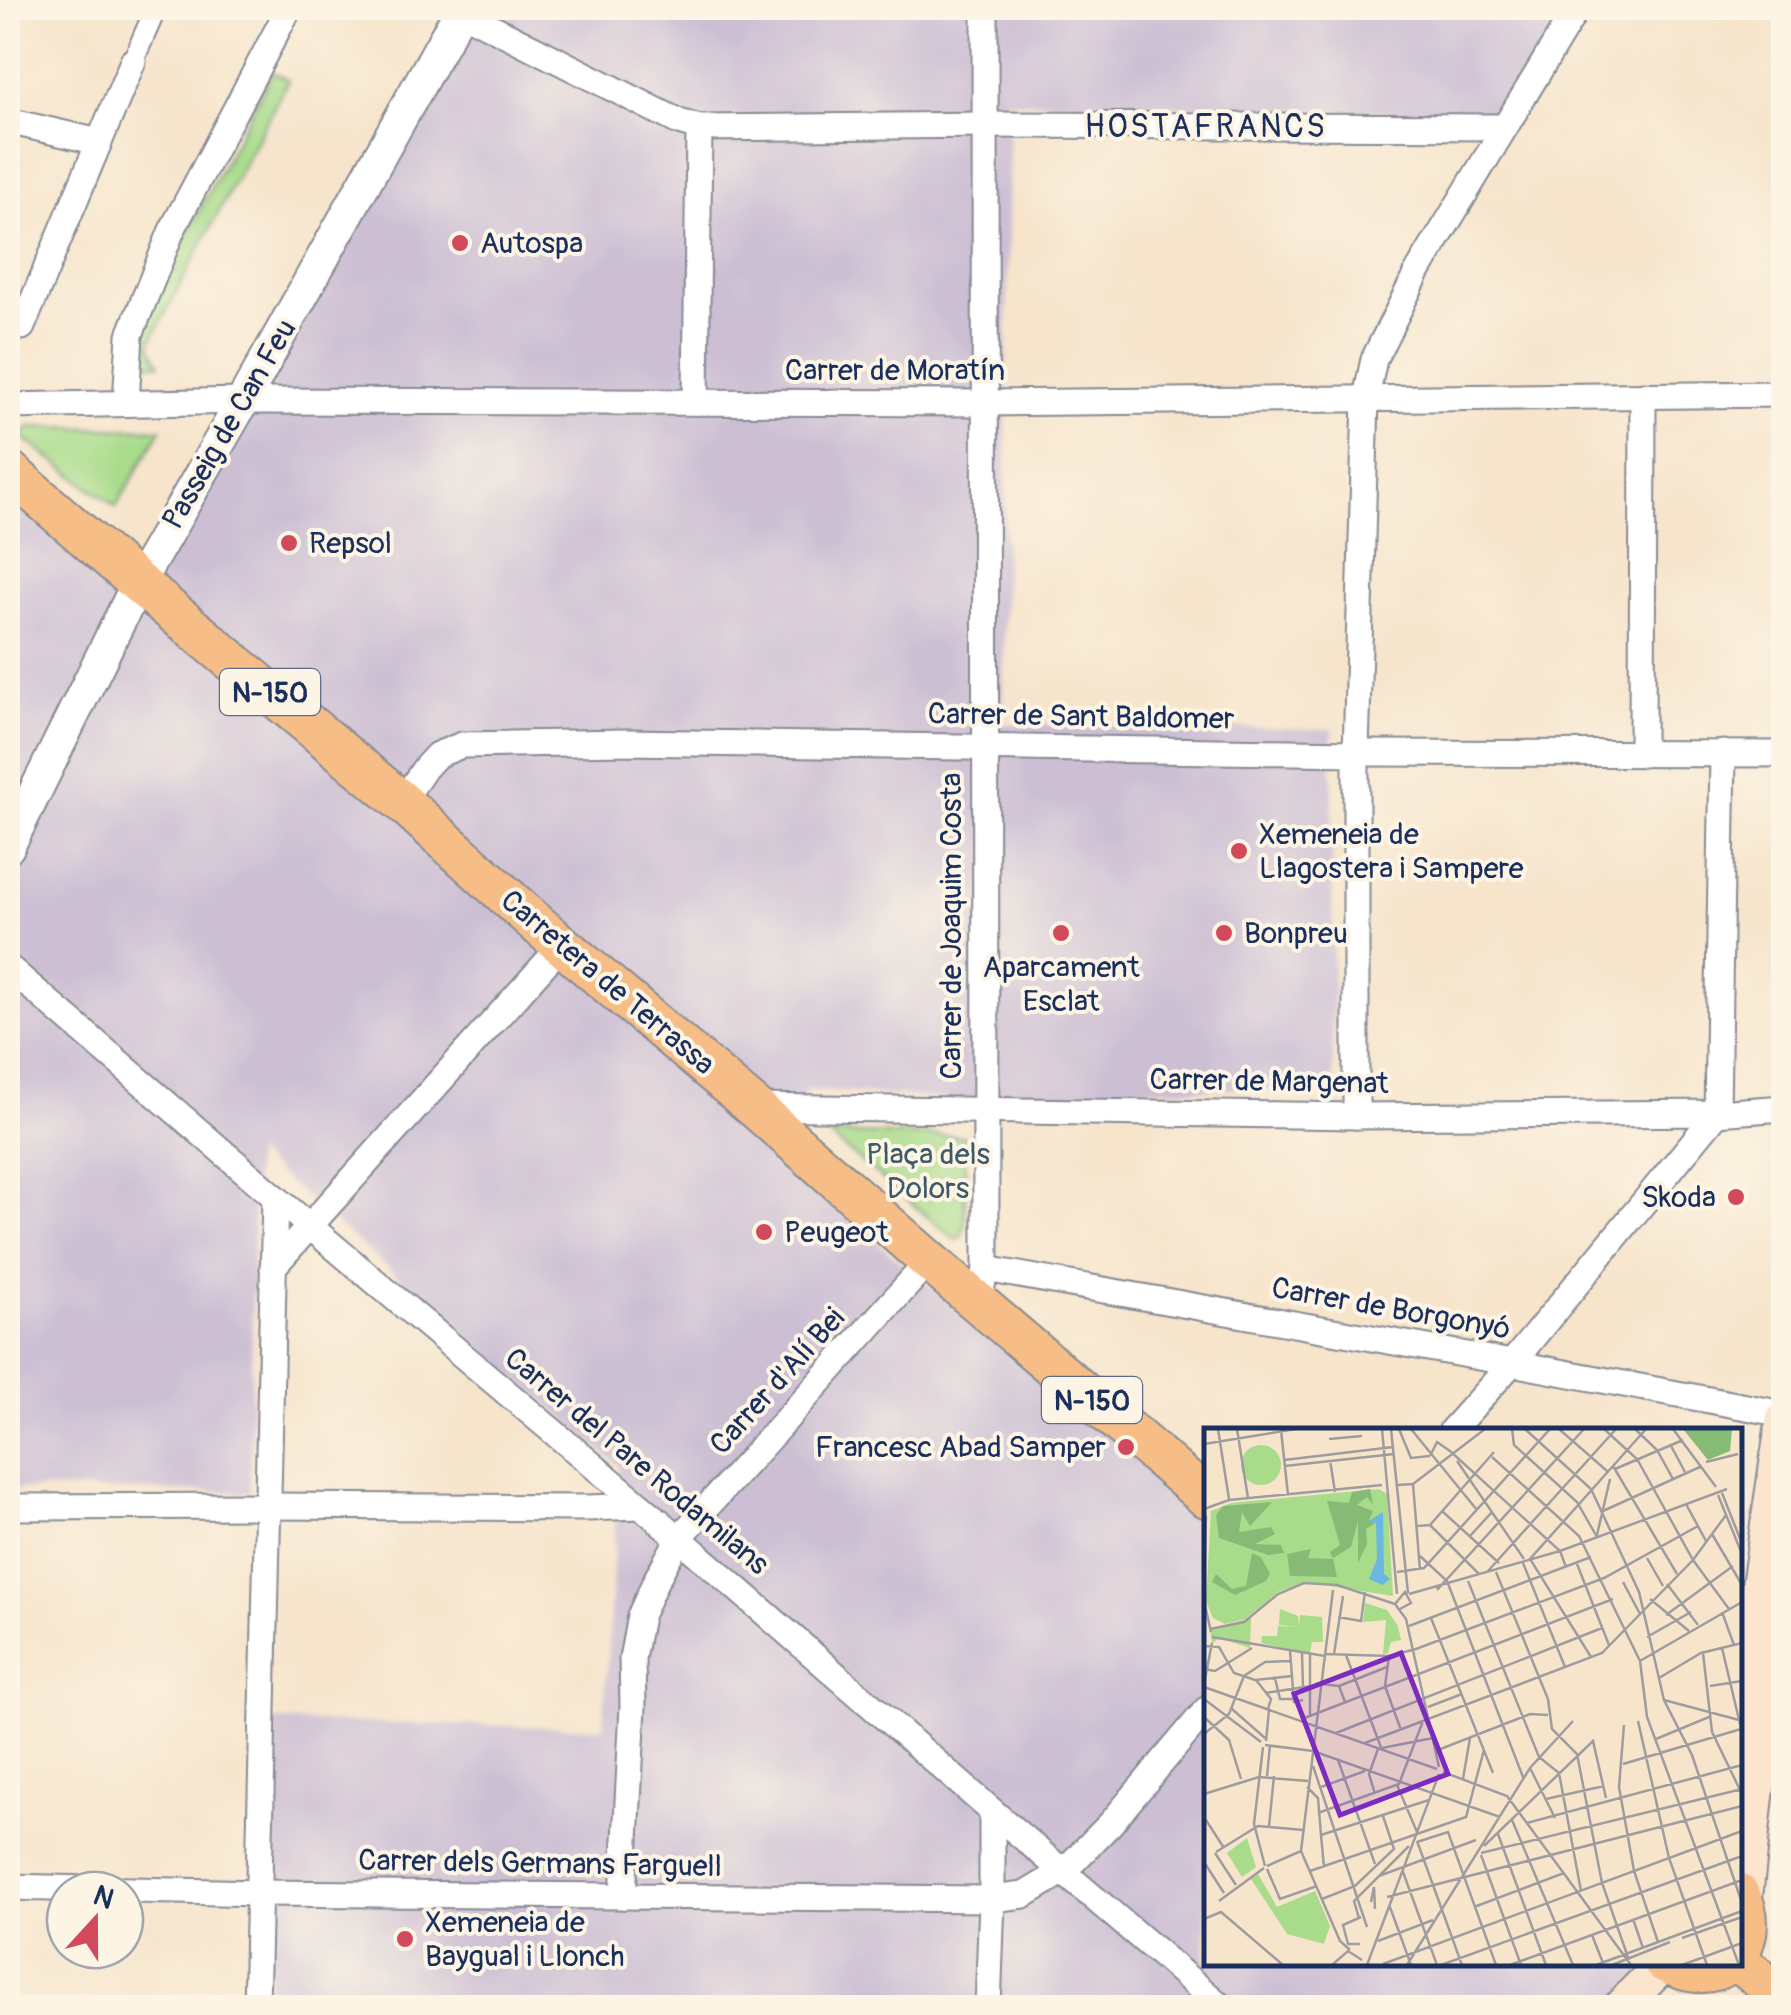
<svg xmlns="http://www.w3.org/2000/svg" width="1791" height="2015" font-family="Pangolin,sans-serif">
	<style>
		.industrial { fill: #ccbfd4 }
		.green { fill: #a8db8a; stroke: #628574; stroke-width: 2.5 }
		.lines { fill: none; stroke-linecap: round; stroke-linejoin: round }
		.pedestrian-casing { stroke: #888a94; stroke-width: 24 }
		.minor-casing { stroke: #888a94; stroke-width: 29 }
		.tertiary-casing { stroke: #888a94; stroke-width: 36 }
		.secondary-casing { stroke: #888a94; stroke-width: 39 }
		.primary-casing { stroke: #888a94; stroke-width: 44 }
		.pedestrian { stroke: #fff; stroke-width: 20 }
		.minor { stroke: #fff; stroke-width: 25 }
		.tertiary { stroke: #fff; stroke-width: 32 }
		.secondary { stroke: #fbe5cf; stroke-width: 35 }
		.primary { stroke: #f6be86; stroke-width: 40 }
		.poi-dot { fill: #d1495b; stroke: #fcf5e5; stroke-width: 4 }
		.labels { text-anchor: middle; stroke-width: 8; stroke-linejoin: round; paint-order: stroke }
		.shield { fill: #fcf5e5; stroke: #5e6a86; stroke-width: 2.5 }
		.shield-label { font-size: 28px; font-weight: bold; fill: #1b2f5e }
		.poi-label { font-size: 30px; fill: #1b2f5e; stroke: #fcf5e5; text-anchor: start }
		.street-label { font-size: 30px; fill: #1b2f5e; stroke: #fcf5e5 }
		.park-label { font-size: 30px; fill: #3e5a69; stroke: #fcf5e5 }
		.neighbourhood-label { font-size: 32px; letter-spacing: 2.5px; fill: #1b2f5e; stroke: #fcf5e5 }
		.inset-road { fill: none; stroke: #9e9c9f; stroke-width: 2.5 }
		.view { fill: #7b2cbf; fill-opacity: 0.15; stroke: #7b2cbf; stroke-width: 5 }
		.inset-edge { fill: none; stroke: #1b2f5e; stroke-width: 5 }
	</style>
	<rect width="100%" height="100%" fill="#fcf5e5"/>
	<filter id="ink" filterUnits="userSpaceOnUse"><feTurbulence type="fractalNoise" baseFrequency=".01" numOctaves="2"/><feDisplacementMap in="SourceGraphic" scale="20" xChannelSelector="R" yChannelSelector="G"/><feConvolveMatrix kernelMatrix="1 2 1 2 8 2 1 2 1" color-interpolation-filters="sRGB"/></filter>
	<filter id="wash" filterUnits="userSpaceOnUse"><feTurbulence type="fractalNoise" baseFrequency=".0048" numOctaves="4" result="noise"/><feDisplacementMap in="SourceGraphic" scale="40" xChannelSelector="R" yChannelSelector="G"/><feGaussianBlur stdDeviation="2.25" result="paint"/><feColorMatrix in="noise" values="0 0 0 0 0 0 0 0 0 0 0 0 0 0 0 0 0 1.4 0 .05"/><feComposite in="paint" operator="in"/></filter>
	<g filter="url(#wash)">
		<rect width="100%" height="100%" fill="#f6e4cb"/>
		<path class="industrial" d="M469,8H1574L1495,116L1004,101L1009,142L1003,724L1332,729L1333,1089H1131L993,1102L808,1090L767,1151L1206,1515V1962L1685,1963L1646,2007H267L274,1721L603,1728L619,1466L254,1153L250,1492L8,1489V475L137,583Z"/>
		<g class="green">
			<path d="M272,72L288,80L153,337L150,345L160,364L142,363L136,355L159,287Z"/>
			<path d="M29,427L161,429L116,507L20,436Z"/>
			<path d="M832,1134L965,1136V1226L960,1238L955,1239L831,1137Z"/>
		</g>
	</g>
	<g filter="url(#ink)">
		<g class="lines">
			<defs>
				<path id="pedestrian" d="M133,61L156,8"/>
				<g id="minor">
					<path d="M460,11L679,122L699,128L696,402"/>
					<path d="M8,121L99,142"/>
					<path d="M699,128L985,125L1505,127"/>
					<path d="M22,327L133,61"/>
					<path d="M126,403L130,335L172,230L289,8"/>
					<path d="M8,406L243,401L986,403L1784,394"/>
					<path d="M1642,754L1643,395"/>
					<path d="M402,802L425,768L437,755L462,745L626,742L1356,753L1784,754"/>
					<path d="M8,967L275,1197L679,1538L992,1811L1223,2008"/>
					<path d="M754,1107L1356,1116L1717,1113L1784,1108"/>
					<path d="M1717,1113L1723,753"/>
					<path d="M1356,1116V753L1366,398L1374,359L1418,271L1577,8"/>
					<path d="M273,1267L562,945"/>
					<path d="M986,1269L1512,1363L1784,1414"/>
					<path d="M978,1303L986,1269C982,848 986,428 985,8"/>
					<path d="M1452,1430L1512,1363L1717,1113"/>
					<path d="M8,1507L268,1506L587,1508L641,1506"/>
					<path d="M8,1887L259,1893L992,1899L1024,1895L1064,1871L1111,1823L1206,1710"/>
					<path d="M623,1896L633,1707L632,1659L640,1616L655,1582L679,1538L929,1261"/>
					<path d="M256,2008L275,1197"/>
					<path d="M988,2008L992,1899V1811"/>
				</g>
				<path id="tertiary" d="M8,847L138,583L243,401L462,8"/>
				<g id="secondary">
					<path d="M1738,1731L1784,1420"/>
					<path d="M1744,1902L1755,1800L1784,1597"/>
					<path d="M1620,2008L1664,1963"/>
				</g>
				<g id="primary">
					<path d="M8,470L138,583L402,802L537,924L754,1107L929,1261L1206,1497"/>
					<path d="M1738,1893C1751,1913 1749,1935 1738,1955"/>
					<path d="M1738,1961L1784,1999"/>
					<path d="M1664,1962C1688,1973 1708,1978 1731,1962"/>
				</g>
			</defs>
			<use href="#pedestrian" class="pedestrian-casing"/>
			<use href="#minor" class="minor-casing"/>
			<use href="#tertiary" class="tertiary-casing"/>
			<use href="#secondary" class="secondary-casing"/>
			<use href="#primary" class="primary-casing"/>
			<use href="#pedestrian" class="pedestrian"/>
			<use href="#minor" class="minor"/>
			<use href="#tertiary" class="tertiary"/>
			<use href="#secondary" class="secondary"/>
			<use href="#primary" class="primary"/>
		</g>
	</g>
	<g class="poi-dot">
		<circle cx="460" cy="243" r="10"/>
		<circle cx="289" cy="543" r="10"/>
		<circle cx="1239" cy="851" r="10"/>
		<circle cx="1061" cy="933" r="10"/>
		<circle cx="1224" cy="933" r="10"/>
		<circle cx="1736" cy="1197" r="10"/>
		<circle cx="764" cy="1232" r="10"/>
		<circle cx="1126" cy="1447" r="10"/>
		<circle cx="405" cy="1939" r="10"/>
	</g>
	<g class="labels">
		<g class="shield">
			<rect x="220" y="669" width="100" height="46" rx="8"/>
			<rect x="1042" y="1377" width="100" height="46" rx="8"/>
		</g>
		<g class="shield-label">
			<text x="270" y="702">N-150</text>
			<text x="1092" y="1410">N-150</text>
		</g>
		<g class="poi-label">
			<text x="480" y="253">Autospa</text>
			<text x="309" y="553">Repsol</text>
			<text x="1259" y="844">Xemeneia de<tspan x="1259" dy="34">Llagostera i Sampere</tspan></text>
			<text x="1244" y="943">Bonpreu</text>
			<text x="1061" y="977" text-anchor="middle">Aparcament<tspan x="1061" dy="34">Esclat</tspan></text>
			<text x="1716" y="1207" text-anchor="end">Skoda</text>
			<text x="784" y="1242">Peugeot</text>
			<text x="1106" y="1457" text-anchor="end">Francesc Abad Samper</text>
			<text x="425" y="1932">Xemeneia de<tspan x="425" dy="34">Baygual i Llonch</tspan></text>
		</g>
		<g class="street-label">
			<text x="895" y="380">Carrer de Moratín</text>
			<text transform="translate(229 424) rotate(-60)" y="10">Passeig de Can Feu</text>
			<text transform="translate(1081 716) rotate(1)" y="10">Carrer de Sant Baldomer</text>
			<text transform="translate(951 926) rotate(-90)" y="10">Carrer de Joaquim Costa</text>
			<text transform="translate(608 982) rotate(40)" y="10">Carretera de Terrassa</text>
			<text transform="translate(1269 1081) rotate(1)" y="10">Carrer de Margenat</text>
			<text transform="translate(1391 1308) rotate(10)" y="10">Carrer de Borgonyó</text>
			<text transform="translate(777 1381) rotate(-48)" y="10">Carrer d'Alí Bei</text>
			<text transform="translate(637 1461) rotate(40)" y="10">Carrer del Pare Rodamilans</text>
			<text transform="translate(540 1863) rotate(1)" y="10">Carrer dels Germans Farguell</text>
		</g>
		<g class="park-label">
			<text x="928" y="1164">Plaça dels<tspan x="928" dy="34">Dolors</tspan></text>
		</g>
		<g class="neighbourhood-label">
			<text x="1206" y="137">HOSTAFRANCS</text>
		</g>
	</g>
	<g transform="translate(1204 1428)">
		<rect width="538" height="538" fill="#f6e4cb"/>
		<path d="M37 37a20 20 0 1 1 40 0a20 20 0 1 1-40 0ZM175,61L183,66L189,168L101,154L74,164L41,191L21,196L9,190L2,173L7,83L27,75ZM161,175L183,182L194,198L197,212L187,214L184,225L179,226L182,192L159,194ZM76,181L94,188L95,198L96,187L118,189L119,214H108L106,226L57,215L58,208H73L74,198L94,199L75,197ZM47,190L46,220L15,210L8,216L6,201ZM43,410L52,439L38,449L23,425ZM54,446L73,479L111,463L126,498L120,516L83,506L47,451Z" fill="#a8db8a"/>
		<path d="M479,1H528L526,23L504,32ZM166,61L169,77L163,69L153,77L169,83L165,92L172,95L162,101L163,116L154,135V93L147,119L129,130L133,149L86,148L83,126L107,121L104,130L129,131L126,124L136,117L123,73L145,75L148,64ZM68,74L46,98L38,84L35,104L67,99L71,106L51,116L77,117L80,125L64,127L15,110L12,87L19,78ZM48,125L57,129L66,146L62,153L31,167L8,154L12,146L28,161L42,158Z" fill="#86bb76"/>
		<path d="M179,84L180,146L186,151L179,157L165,151L173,131L172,95L165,93Z" fill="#6bb7e4"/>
		<path class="inset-road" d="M14,1L25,71M33,1L44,70M178,1L193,166M187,1L204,165M195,1L207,30L226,28M207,1L273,82M308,1L310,17L373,74L393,109M321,1L387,61L435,164L460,272L488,327L538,475M355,1L403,43M400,1L433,31L489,132L525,181M431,1L453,22L469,51M469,1L512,59M77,2L84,67M125,11L158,8M0,16L92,1M466,16L481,44M226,28L233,14L246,23L356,123L362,139M288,29L375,108L436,233M80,32L189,19M126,32L131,64M253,33L320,131M502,34L534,26M81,38L190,26M409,38L473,146M411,41L479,12M209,56L216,142M193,57L209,56L281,1M518,65L537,113M514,67L538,126M482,76L502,113M0,81L25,72L178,57M238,83L295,135M399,83L498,38M226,97L276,147M213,98L226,97L290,24M508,106L538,157M393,107L406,51M266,108L288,84M216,128L243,153L319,349M443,130L459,158M319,135L361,239M373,136L405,217M284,143L412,1M193,144L220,140L346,1M292,144L344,271L348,301L373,326L398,455L425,532M264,153L335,329L355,345L377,463M419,154L436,186M463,156L494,197M129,162L97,423L136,513L146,522M233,162L380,1M205,166L356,123L523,61M0,171L2,88M446,171L485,203M0,173L7,204M196,181L207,175L201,164L191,176L202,191L235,339M518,184L530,217M462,187L529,138M134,189L157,193L161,164M227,190L289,345M205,198L387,129M0,201V234M6,201L40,194L74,166L100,155L133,157L191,176M8,209L121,228M443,209L487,184M0,218L15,219L30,245L51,252L88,248M518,220L537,300M86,223L90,274L99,272M98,225L99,259M499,225L508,304L538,366M106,226V287M121,226L185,228L212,221L400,150L494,98M130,226L139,168M142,227L178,322M185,228L181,258L197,302M387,229L326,131L442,1M436,233L443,289L535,537M436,233L538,174M0,241L11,243L48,220M40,248L61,234L87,233M71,250L76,271H89M455,250L497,225L538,215M52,252L67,271L64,281M0,256L8,215M117,256L135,258L141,274M135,258L183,239M506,258L538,253M0,259L233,341M61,265L107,258M0,271L57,314M460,272L535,292M224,279L258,266M28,281L61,310M0,289L25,312L37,351M98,291L409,171M434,293L465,430L503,537M420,297L415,359L430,443L454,514M132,305L398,200M0,306L25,286L40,248M452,311L505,289M62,313L65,282M161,315L398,225L489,132L522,87M61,317L109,323L296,389M59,319L50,396L61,438M178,320L229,310M234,322L326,286L344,287M134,332L171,436M419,336L537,301M109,338L163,499M326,340L351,390M239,344L303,368L427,537M63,348L66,317M259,351L266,310M193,357L213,404M103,359L114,370L117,407M117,359L161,343M0,366L55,349L104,353M171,366L165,346L174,321M342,371L400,358M114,385L195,356L219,293M0,389L20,420M308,392L369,537M323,395L538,337M65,398L70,348M294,406L342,537M117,407L225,372M117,407L120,439M213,413L258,537M213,414L244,404L292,537M280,418L389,313L402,370M12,424L54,398L99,402M11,425L32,457M277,425L538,361M277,427L317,537M0,434L20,465M63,438L97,423M63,441L76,471L113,458M106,443L262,389L280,322M199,444L233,537M175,448L272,412M183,469L538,378M118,471L151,458L190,421L179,388M15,473L60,440M167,474L170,459L171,481M186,479L207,537M270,479L360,445M155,490L150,473L205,418M0,491L17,484L79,537M429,491L439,520M388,507L399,535M478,510L538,489M174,513L229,492M156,516H144L139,497L157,489M179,536L538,403M128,537L144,523L158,532M163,537L235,346M203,537L326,340L369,293M237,537L538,428M306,537L538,452M392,537L538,483M408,537L466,514M478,537L538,515"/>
		<path class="view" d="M197,225L244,346L136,387L90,266Z"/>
		<rect width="538" height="538" class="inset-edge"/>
	</g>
	<rect width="1791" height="2015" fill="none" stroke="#fcf5e5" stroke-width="40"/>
	<g transform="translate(95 1920) rotate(21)"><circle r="48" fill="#fcf5e5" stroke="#a2a6af" stroke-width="2.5"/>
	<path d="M0-8L18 38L0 25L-18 38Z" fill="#d1495b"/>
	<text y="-15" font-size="28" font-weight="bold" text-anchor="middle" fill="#1b2f5e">N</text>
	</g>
</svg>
